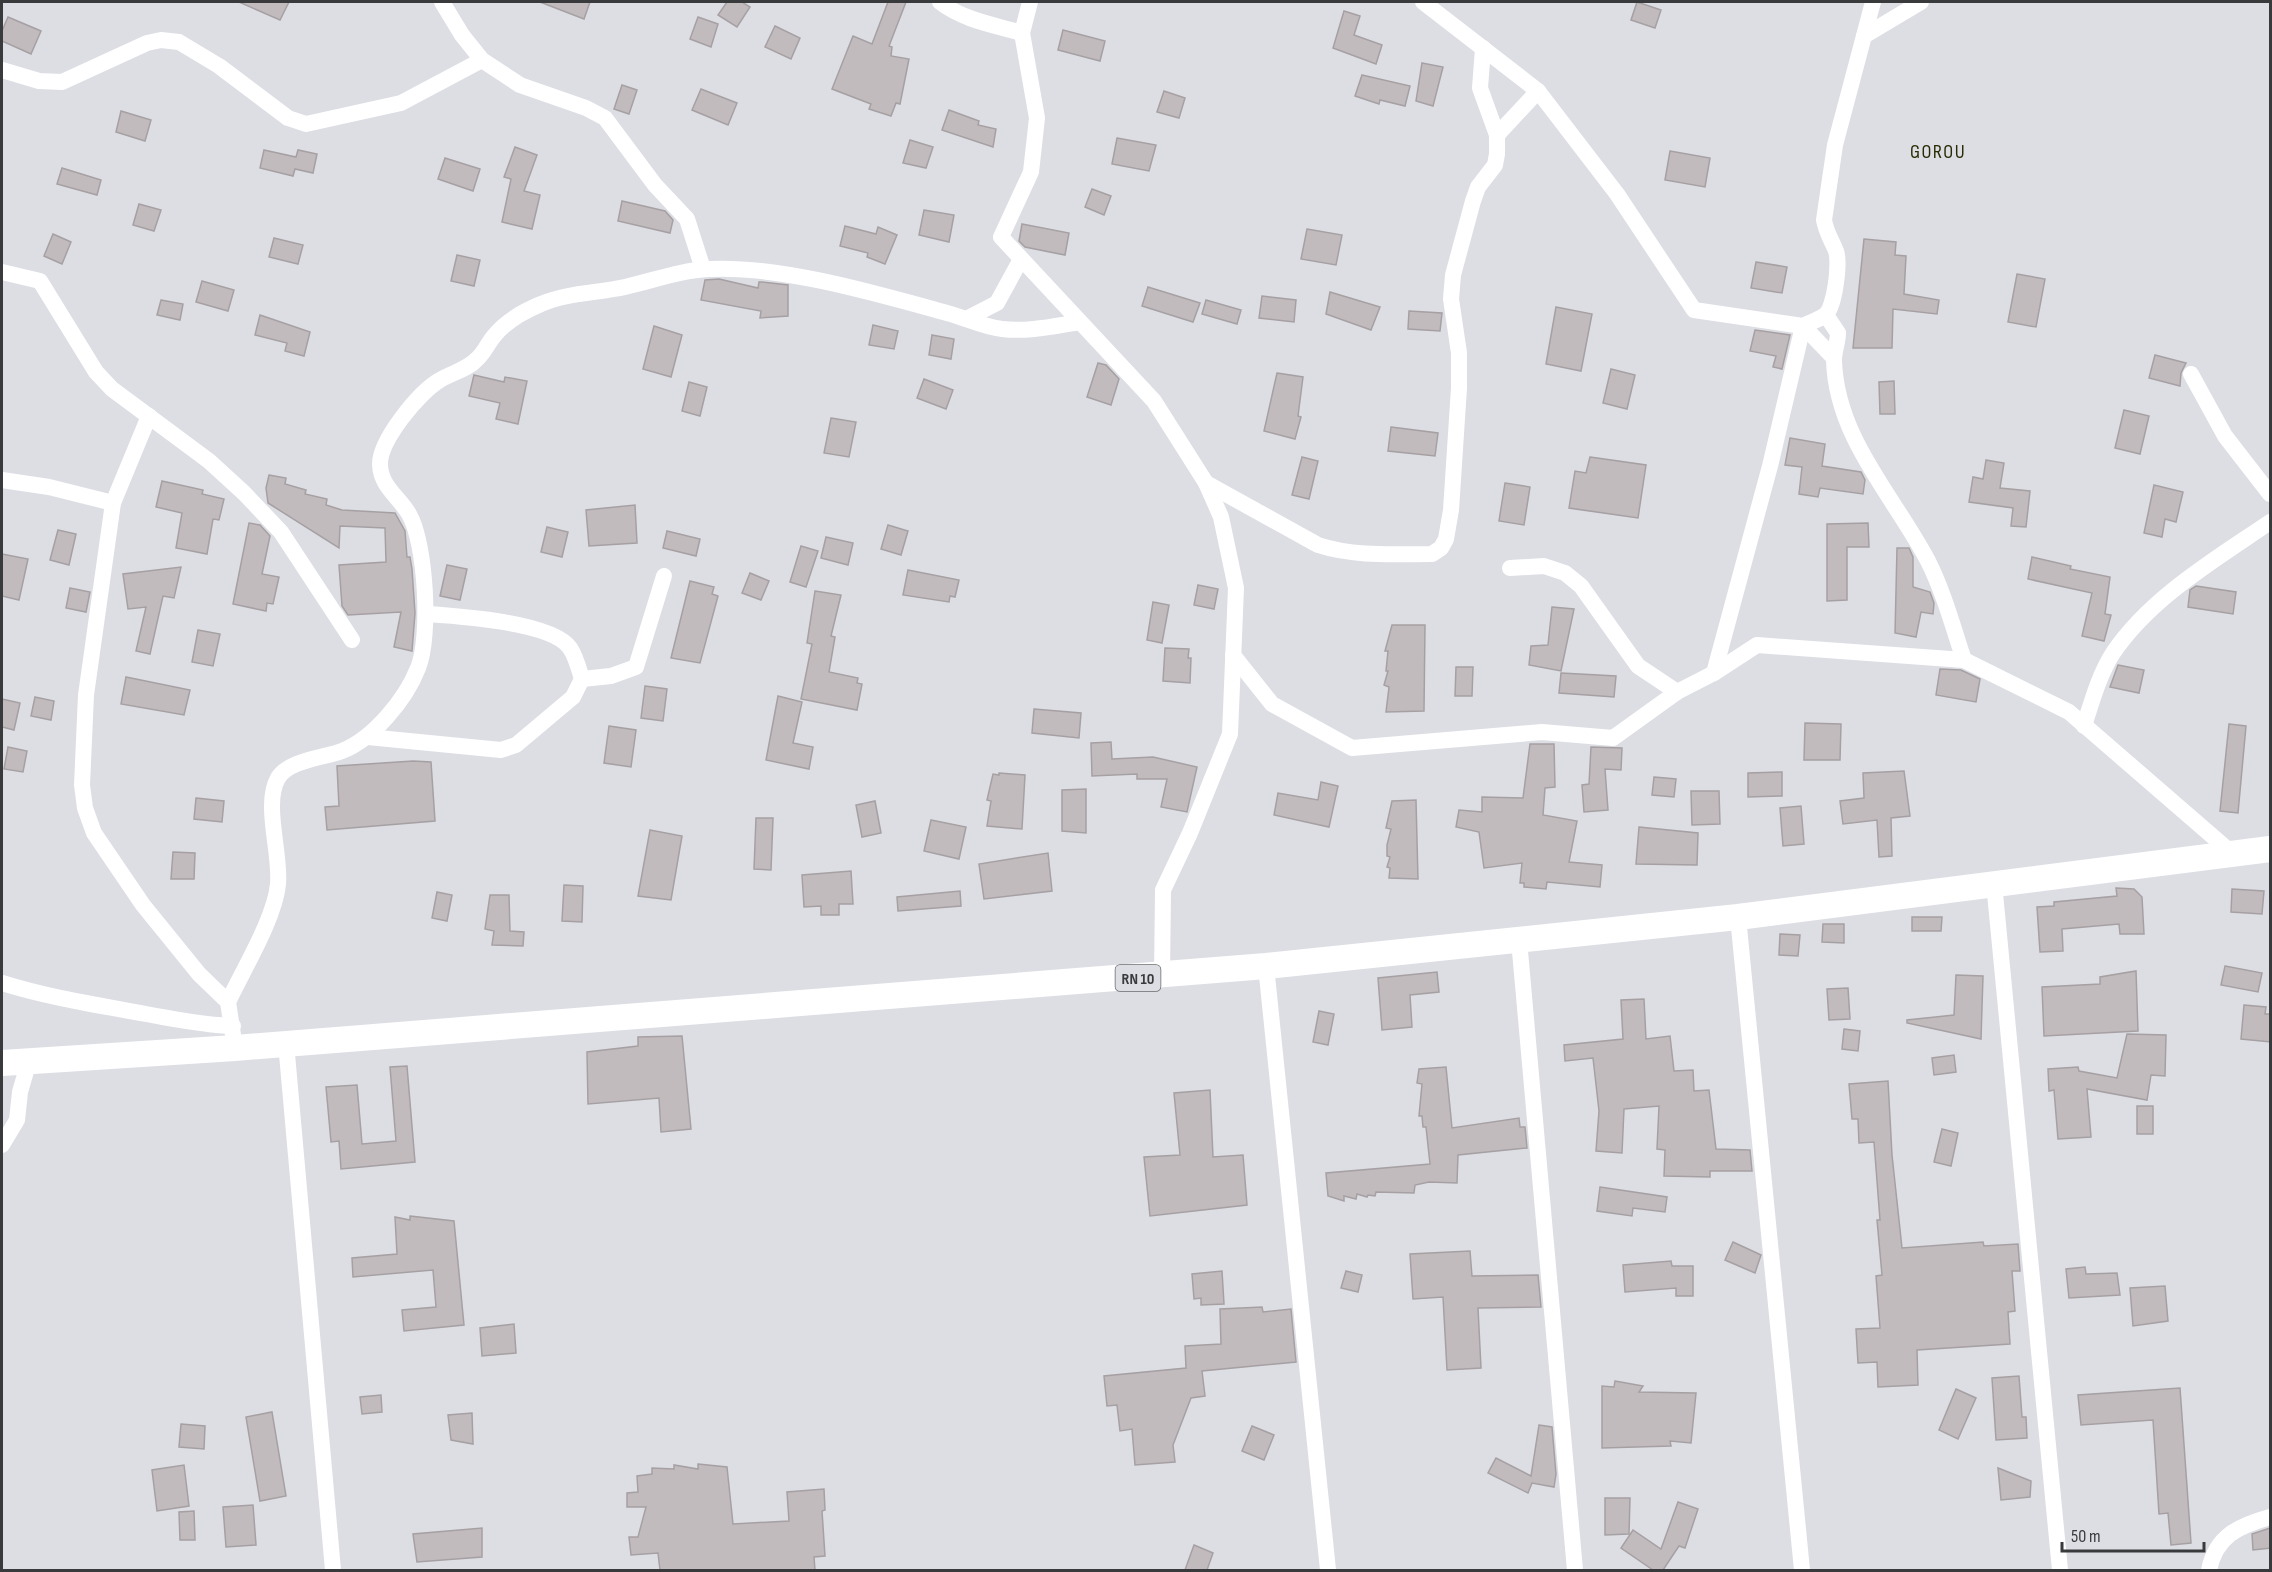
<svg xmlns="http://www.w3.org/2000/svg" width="2272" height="1572" font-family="'Sofia Sans Condensed',sans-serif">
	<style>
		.building { fill: #c1bbbe; stroke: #a6a0a3; stroke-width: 1.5 }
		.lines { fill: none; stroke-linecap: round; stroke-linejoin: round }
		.street { stroke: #fff; stroke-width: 16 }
		.primary { stroke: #fff; stroke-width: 26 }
		.labels { text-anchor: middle; stroke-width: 5; stroke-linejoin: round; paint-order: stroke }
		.shield { fill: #dcdee4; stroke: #6a6b6e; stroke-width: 1.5 }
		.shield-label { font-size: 16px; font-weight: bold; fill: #393a3c }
		.neighbourhood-label { font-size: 20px; letter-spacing: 1.5px; fill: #292c02; stroke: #dcdee4 }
	</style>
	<rect width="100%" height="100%" fill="#dcdee4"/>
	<g class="building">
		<path d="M239,2H289L280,20Z"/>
		<path d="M540,2H590L584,19Z"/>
		<path d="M727,2H742L750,7L737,27L718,15Z"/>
		<path d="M888,2H906L889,46L892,47L891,56L909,59L900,104L896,103L891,116L869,109L871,104L832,89L853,36L872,44Z"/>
		<path d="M1637,2L1661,10L1655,28L1631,20Z"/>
		<path d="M1344,11L1360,16L1354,35L1382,45L1376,64L1333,48Z"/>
		<path d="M8,17L41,31L31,54L2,41V31Z"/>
		<path d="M698,17L718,24L711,47L690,39Z"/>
		<path d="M775,26L800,38L791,59L765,47Z"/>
		<path d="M1063,30L1105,41L1100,61L1058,50Z"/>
		<path d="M1422,63L1443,67L1433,106L1416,101Z"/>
		<path d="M1362,75L1410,86L1405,106L1380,100L1379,104L1355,96Z"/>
		<path d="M622,85L637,90L629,114L614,109Z"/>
		<path d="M701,89L737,103L728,125L692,110Z"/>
		<path d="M1164,91L1185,98L1179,118L1157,112Z"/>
		<path d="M949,110L979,121L978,125L996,129L993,147L942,130Z"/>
		<path d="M121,111L151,120L145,141L116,132Z"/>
		<path d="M1117,138L1156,145L1149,171L1112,164Z"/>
		<path d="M910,140L933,147L926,168L903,163Z"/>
		<path d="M515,147L537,155L524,191L540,195L532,229L502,222L511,179L504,177Z"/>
		<path d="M264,150L296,157L298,150L317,154L313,173L295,169L293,176L260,168Z"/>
		<path d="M1670,151L1710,158L1705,187L1665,180Z"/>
		<path d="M445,158L480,169L473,191L438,179Z"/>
		<path d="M62,168L101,180L97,195L57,184Z"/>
		<path d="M1092,189L1111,196L1104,215L1085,207Z"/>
		<path d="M622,201L665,211L673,220L670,233L618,221Z"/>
		<path d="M139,204L161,210L154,231L133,225Z"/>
		<path d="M924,210L954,215L949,242L919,235Z"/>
		<path d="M1022,224L1069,233L1065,255L1025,247L1019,241Z"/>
		<path d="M845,226L876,234L878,227L897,235L885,264L867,257L868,253L840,246Z"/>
		<path d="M1307,229L1342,235L1336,265L1301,259Z"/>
		<path d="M53,234L71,242L62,264L44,256Z"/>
		<path d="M274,238L303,245L298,264L269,257Z"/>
		<path d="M1864,239L1896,242L1895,255L1906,256L1904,294L1939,300L1937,314L1893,309L1892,348H1853Z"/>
		<path d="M457,255L480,260L474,286L451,281Z"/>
		<path d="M1756,262L1787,267L1782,293L1751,288Z"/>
		<path d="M2017,274L2045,279L2036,327L2008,322Z"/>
		<path d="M719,279L758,288L759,282H761L788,285V316L760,318L761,311L701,300L705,280Z"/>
		<path d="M202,281L234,290L228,311L196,302Z"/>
		<path d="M1148,287L1200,303L1193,322L1142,306Z"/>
		<path d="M1330,292L1380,307L1371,330L1326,314Z"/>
		<path d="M1262,296L1296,300L1294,322L1259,318Z"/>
		<path d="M161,300L183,304L180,320L157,315Z"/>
		<path d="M1206,300L1241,310L1237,324L1202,314Z"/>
		<path d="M1556,307L1592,314L1581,371L1546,364Z"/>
		<path d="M1409,311L1442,313L1440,331L1408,329Z"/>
		<path d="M260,315L310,332L304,356L285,351L287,343L255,335Z"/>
		<path d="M873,325L898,331L894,349L869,345Z"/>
		<path d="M654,326L682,335L671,377L643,369Z"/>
		<path d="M1755,330L1790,335L1782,369L1773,367L1776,356L1750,351Z"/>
		<path d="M932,335L954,339L951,359L929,355Z"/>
		<path d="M2155,355L2186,363L2181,373L2180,386L2149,378Z"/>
		<path d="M1098,363L1106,365L1119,379L1111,405L1087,397Z"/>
		<path d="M1611,369L1635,375L1627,409L1603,403Z"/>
		<path d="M1277,373L1303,377L1298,416L1301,417L1295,439L1264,431Z"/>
		<path d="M474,375L504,382L505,377L527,381L518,424L496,419L500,403L469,396Z"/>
		<path d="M924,379L953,390L946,409L917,398Z"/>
		<path d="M1894,381L1895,414H1880L1879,382Z"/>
		<path d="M689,382L707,387L700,416L682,411Z"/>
		<path d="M2124,410L2149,416L2140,454L2115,448Z"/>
		<path d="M831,418L856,422L849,457L824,453Z"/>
		<path d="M1391,427L1438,433L1435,456L1388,451Z"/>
		<path d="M1790,438L1825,444L1822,466L1861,472L1865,480L1863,494L1820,488L1818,497L1799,494L1802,467L1785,465Z"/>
		<path d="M1302,457L1318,461L1309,499L1292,495Z"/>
		<path d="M1590,457L1646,465L1638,518L1569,508L1575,471L1586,473Z"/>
		<path d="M1986,460L2004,463L2000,488L2030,491L2026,527L2011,526L2013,508L1969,502L1973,477L1983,479Z"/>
		<path d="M269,475L286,478L285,484L306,490L305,494L327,499L326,505L342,510L395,513L405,531L407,557H410L412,569L415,613L412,651L394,647L401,612L348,615L342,606L339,565L386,562L385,528L340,526L339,548L268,503L266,488Z"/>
		<path d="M162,481L203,490L202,494L224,499L219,520L213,519L207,554L176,548L182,513L156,507Z"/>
		<path d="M1505,483L1530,487L1524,525L1499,521Z"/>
		<path d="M2154,485L2183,492L2176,522L2165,519L2162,537L2144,533Z"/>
		<path d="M635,505L637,543L589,546L586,510Z"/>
		<path d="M249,523L260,525L270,536L262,574L279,577L273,604L267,603L266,611L233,604Z"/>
		<path d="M1868,523L1869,547H1847V600L1827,601V524Z"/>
		<path d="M888,525L908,531L901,555L881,549Z"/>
		<path d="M547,527L568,532L562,557L541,552Z"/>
		<path d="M58,530L76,534L69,565L50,560Z"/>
		<path d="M667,531L700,539L696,556L663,548Z"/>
		<path d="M826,537L853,543L848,565L821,558Z"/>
		<path d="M801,546L818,551L806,587L790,582Z"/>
		<path d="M1897,548H1909L1913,557V587L1930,592L1934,603L1933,614L1921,612L1916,637L1895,633Z"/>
		<path d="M2,554L28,559L19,600L2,596Z"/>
		<path d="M2032,557L2071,566L2070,569L2110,577L2105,614L2111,615L2104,641L2082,636L2092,593L2028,579Z"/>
		<path d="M447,565L467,569L460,600L440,596Z"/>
		<path d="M181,567L174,598L163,596L150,654L136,651L146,607L128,609L123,574Z"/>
		<path d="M908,570L959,580L955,597L950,596L949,602L903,595Z"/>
		<path d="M750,573L769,581L761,600L742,593Z"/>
		<path d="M690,581L714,587L712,594L718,596L700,663L671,658Z"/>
		<path d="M1198,585L1218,589L1214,609L1194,605Z"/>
		<path d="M2196,586L2236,592L2233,614L2188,607L2190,590Z"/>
		<path d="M70,588L90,592L86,612L66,608Z"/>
		<path d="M815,591L841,595L831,636L835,637L829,672L858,678L857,683L862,684L857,710L801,699L812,644L807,643Z"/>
		<path d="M1153,602L1169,605L1162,643L1147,640Z"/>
		<path d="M1552,607L1574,609L1561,671L1529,665L1531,646L1548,645Z"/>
		<path d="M1392,625H1425L1424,711L1386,712L1389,687L1384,685L1388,671H1386L1388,651H1385Z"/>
		<path d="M198,630L220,634L213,666L192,662Z"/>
		<path d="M1165,648L1189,649L1188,658H1191L1190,683L1163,681Z"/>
		<path d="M2118,665L2144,670L2139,693L2110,687Z"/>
		<path d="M1456,667H1473L1472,696H1455Z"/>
		<path d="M1940,669L1961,670L1980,679L1976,702L1936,695Z"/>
		<path d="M1561,673L1616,676L1614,697L1559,693Z"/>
		<path d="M126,677L190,690L184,715L121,704Z"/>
		<path d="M645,686L667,689L663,721L641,718Z"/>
		<path d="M778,696L802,702L793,743L813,747L809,769L766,760Z"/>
		<path d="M35,697L54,701L51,720L31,716Z"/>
		<path d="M2,699L20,703L14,730L2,727Z"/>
		<path d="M1034,709L1081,713L1079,738L1032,733Z"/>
		<path d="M1805,723L1841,724L1840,760H1804Z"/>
		<path d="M2229,724L2246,726L2238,813L2220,811Z"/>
		<path d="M609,726L636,730L631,767L604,763Z"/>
		<path d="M1111,742L1112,759L1153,757L1197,767L1187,812L1161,807L1167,779H1137V774L1092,776L1091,743Z"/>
		<path d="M1530,744H1554L1555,787L1545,788L1543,815L1577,821L1569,862L1602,865L1600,887L1547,882L1546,889L1524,887V883H1520L1522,863L1484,868L1479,832L1456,827L1459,810L1482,812V797L1523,798Z"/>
		<path d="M8,747L27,751L23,772L4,769Z"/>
		<path d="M1591,747L1622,748L1621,770L1605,769L1608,810L1584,812L1582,785L1589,784Z"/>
		<path d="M413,761L431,762L435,821L327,830L325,807L339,806L337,766Z"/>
		<path d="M1904,771L1910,816L1891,818L1892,856L1879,857L1877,820L1843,824L1840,801L1864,798L1863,773Z"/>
		<path d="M1782,772V796L1748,797V773Z"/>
		<path d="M999,773L1025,775L1022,829L987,826L991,801L987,800L993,774L999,775Z"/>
		<path d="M1654,777L1676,779L1674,797L1652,795Z"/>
		<path d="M1321,782L1338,786L1329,827L1274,815L1278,793L1318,800Z"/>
		<path d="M1086,789V833L1062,831V790Z"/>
		<path d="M1691,791H1719L1720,824L1692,825Z"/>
		<path d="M196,798L224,801L222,822L194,819Z"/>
		<path d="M1416,800L1418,879L1389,878L1390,868L1387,867L1390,857L1387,856V845L1391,829L1386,828L1392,801Z"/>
		<path d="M875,801L881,833L862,837L856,805Z"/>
		<path d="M1801,806L1804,844L1783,846L1780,808Z"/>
		<path d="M756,818H773L771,870L754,869Z"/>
		<path d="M931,820L966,827L959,859L924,851Z"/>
		<path d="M1639,827L1698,833L1697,865L1636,864Z"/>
		<path d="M650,830L682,836L671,900L638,896Z"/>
		<path d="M173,852L195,853L194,879H171Z"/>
		<path d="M1048,853L1052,891L984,899L979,864Z"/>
		<path d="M851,871L853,904H839V915H821V906L804,907L802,875Z"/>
		<path d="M564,885L583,886L582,922L562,921Z"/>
		<path d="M2116,888L2134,889L2142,897L2144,934H2120L2119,924L2062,929L2063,951L2040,952L2037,907L2054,906V902L2117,896Z"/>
		<path d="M2232,889L2264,891L2262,914L2231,912Z"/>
		<path d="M960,891L961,906L898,911L897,897Z"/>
		<path d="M437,892L452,895L447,921L432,918Z"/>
		<path d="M490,895H509L510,931L524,932L523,946L492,945L494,931L485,929Z"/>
		<path d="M1912,917H1942L1941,931H1912Z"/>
		<path d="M1823,924H1844V943L1822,942Z"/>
		<path d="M1780,934L1800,935L1798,956L1779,955Z"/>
		<path d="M2225,966L2262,973L2258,992L2221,985Z"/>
		<path d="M2136,971L2138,1031L2044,1036L2042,987L2100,984V977Z"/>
		<path d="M1437,972L1439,992L1410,995L1412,1027L1382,1030L1378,978Z"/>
		<path d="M1956,975L1983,976L1981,1039L1907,1023V1020L1954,1015Z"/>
		<path d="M1848,988L1850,1019L1829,1020L1827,989Z"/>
		<path d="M1644,999L1646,1039L1670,1036L1674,1071L1693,1070L1694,1091L1709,1090L1716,1149L1750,1150L1752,1171H1710V1177L1664,1176L1665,1150L1657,1149L1659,1106L1624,1109L1622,1153L1596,1151L1599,1111L1593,1058L1565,1061L1564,1045L1623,1039L1621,1000Z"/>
		<path d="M2244,1005L2266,1007L2265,1014H2271V1042L2241,1039Z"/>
		<path d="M1319,1011L1334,1014L1328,1045L1313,1042Z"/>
		<path d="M1844,1029L1860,1031L1858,1051L1842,1049Z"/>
		<path d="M2127,1034L2166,1035L2165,1076L2151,1075L2147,1100L2087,1089L2091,1137L2058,1139L2054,1090L2049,1091L2048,1069L2078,1067L2079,1071L2117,1078Z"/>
		<path d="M682,1036L691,1129L661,1132L659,1098L588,1104L587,1052L638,1046V1037Z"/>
		<path d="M1954,1055L1956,1072L1934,1075L1932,1058Z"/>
		<path d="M407,1066L415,1162L341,1169L339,1141L331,1142L326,1087L357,1085L362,1144L396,1141L390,1067Z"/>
		<path d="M1446,1067L1452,1128L1519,1118L1520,1127H1525L1527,1148L1458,1155L1457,1183L1429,1182L1415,1185L1414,1193L1376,1192L1375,1196L1368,1195L1367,1197L1357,1194L1356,1199L1344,1196V1201L1328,1196L1326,1173L1430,1164L1426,1127H1423L1422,1116H1419L1422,1084L1417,1083L1419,1069Z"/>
		<path d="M1888,1081L1892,1155L1902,1248L1983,1242L1984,1246L2018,1244L2020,1271H2012L2015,1311L2008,1312L2010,1344L1917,1350L1918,1385L1878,1387L1877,1362L1858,1363L1856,1329L1880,1328L1876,1276L1882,1275L1877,1220H1880L1874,1142L1859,1143L1858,1119H1852L1849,1084Z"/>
		<path d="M1210,1090L1213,1157L1243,1155L1247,1205L1150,1216L1144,1157L1180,1155L1174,1093Z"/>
		<rect x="2137" y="1106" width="16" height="28"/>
		<path d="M1942,1129L1958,1133L1951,1166L1934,1162Z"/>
		<path d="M1600,1187L1667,1197L1665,1212L1633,1208L1632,1216L1597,1211Z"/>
		<path d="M410,1216L454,1221L464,1325L404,1331L402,1310L436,1307L433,1270L353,1277L352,1258L397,1254L395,1217L410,1220Z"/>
		<path d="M1733,1242L1761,1255L1755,1273L1725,1260Z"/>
		<path d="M1470,1251L1472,1276L1538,1275L1541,1307L1478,1308L1481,1368L1447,1370L1443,1297L1413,1299L1410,1254Z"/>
		<path d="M1671,1261L1672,1266H1693V1296H1676V1288L1625,1292L1623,1265Z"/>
		<path d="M2085,1267L2086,1274L2117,1273L2120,1295L2069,1298L2066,1269Z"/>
		<path d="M1222,1271L1224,1304L1201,1305V1298L1194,1299L1192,1274Z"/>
		<path d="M1346,1271L1362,1275L1358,1292L1341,1288Z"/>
		<path d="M2165,1286L2168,1321L2133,1326L2130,1288Z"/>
		<path d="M1262,1307L1263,1312L1291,1309L1296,1362L1202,1371L1205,1396L1191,1398L1173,1445L1175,1462L1135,1465L1132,1429L1120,1431L1117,1405L1107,1406L1104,1376L1186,1368L1185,1346L1221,1344L1220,1309Z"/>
		<path d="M514,1324L516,1353L482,1356L480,1328Z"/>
		<path d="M2019,1376L2022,1417H2026L2027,1438L1996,1440L1992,1378Z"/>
		<path d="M1615,1381L1643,1386L1639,1392L1696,1393L1691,1443L1670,1441L1671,1446L1602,1448V1386L1614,1387Z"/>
		<path d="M2180,1388L2191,1543L2171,1545L2168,1513L2159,1514L2153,1420L2081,1425L2078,1395Z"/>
		<path d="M1956,1389L1976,1398L1958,1439L1939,1430Z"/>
		<path d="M381,1395L382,1412L362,1414L360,1397Z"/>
		<path d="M272,1412L286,1496L260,1501L246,1417Z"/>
		<path d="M472,1413L473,1444L451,1440L448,1415Z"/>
		<path d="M181,1424L205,1426L204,1449L179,1447Z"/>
		<path d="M1539,1425L1552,1427L1556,1474L1554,1487L1532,1483L1528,1493L1488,1473L1496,1458L1531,1476Z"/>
		<path d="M1252,1426L1274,1435L1264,1460L1242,1451Z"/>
		<path d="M698,1464L727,1467L733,1524L789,1521L787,1492L824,1489L825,1510L822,1511L825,1556L814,1557L815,1570H660L658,1553L631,1555L629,1537H638L646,1507H627V1493L638,1492L637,1476L652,1474V1468L674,1469V1465L698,1469Z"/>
		<path d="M184,1465L189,1506L157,1511L152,1470Z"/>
		<path d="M1998,1468L2031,1481L2030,1497L2001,1500Z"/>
		<path d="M1605,1498H1630L1629,1534L1605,1535Z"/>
		<path d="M1678,1502L1698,1509L1685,1548L1679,1546L1663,1570H1653L1621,1548L1633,1530L1661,1549Z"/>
		<path d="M253,1505L256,1545L226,1547L223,1507Z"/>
		<path d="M194,1511L195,1540H180L179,1512Z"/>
		<path d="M482,1528V1557L417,1562L413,1534Z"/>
		<path d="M2270,1528L2271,1548L2253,1550L2252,1534Z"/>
		<path d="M1194,1545L1213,1553L1207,1570H1185Z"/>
	</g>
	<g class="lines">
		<g class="street">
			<path d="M442,2L462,35L482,60L520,85L586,108L605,118L655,185L687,219L703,269"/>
			<path d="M940,2C963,20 994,25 1022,33"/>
			<path d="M1030,2L1022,33L1037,118L1031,172L1001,237L1154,401L1206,483L1221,517L1236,588L1230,734L1190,833L1163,890L1162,976"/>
			<path d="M1423,2L1538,91L1617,194L1694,310L1803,326L1770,466L1714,673"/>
			<path d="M1864,36L1921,2"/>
			<path d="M2,70L39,81L62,82L147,43L161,40L179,42L219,66L288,118L306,124L401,103L482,60"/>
			<path d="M1497,135L1538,91"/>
			<path d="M2,272L40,281L96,372L112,389L209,461L244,493L281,532L352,640"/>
			<path d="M1826,315L1838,333C1838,342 1834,351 1834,360C1836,438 1894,496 1928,561C1944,593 1953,627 1964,660"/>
			<path d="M966,319L997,303L1021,259"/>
			<path d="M1834,358L1803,326C1810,322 1819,320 1825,315C1835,308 1840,262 1836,251C1831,239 1826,232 1824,220L1835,145L1873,2"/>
			<path d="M2191,374L2225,436L2270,494"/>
			<path d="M149,416L113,503L86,695L82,785L85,808L94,833L143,905L199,974L228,1002L235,1048"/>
			<path d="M2,480L49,487L113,503"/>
			<path d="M1206,483L1318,545C1355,557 1394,554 1432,554L1441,548L1446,539L1451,510L1459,388V353L1451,299L1453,275L1473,201L1478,187L1495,165L1497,154V135L1480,88L1483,48"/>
			<path d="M1510,568L1544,566L1565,573L1581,586L1638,666L1677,692"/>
			<path d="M1233,655L1272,704L1352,748L1542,732L1613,738L1677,692L1714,673L1757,645L1964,660L2069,712L2233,854"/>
			<path d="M582,679L611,676L636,667L664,576"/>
			<path d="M2084,726C2092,701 2099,675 2113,653C2151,597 2216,559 2270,522"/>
			<path d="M368,737L501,750L516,745L573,697L582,679C579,669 576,657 570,648C552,622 456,616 426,614"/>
			<path d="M1994,883L2060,1570"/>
			<path d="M1738,917L1802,1570"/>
			<path d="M1519,940L1575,1570"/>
			<path d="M1266,966L1328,1570"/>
			<path d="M2,983C50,998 97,1005 146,1014C175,1019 203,1025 233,1026"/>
			<path d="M228,1002C243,970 275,918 278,884C281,853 263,804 278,778C289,760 323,758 342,751C373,739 406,699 418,668C431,637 426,543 409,514C399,497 381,487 380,465C379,441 419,392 440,380C453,372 467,370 477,359C484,353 488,343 494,336C506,321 524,311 541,304C566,293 598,293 625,287C652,281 681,270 709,269C779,265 878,294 947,313C966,318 983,327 1002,329C1028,332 1054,326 1080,322"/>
			<path d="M286,1043L333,1570"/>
			<path d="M2,1145L17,1120L20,1092L29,1061"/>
			<path d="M2209,1570C2216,1536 2238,1526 2270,1517"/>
		</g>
		<path class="primary" d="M2,1063L235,1048L1266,966L1738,917L2270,849"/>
	</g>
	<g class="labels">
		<rect class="shield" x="1115.5" y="965" width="45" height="26" rx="4.5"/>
		<g class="shield-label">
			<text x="1138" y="984">RN 10</text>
		</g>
		<g class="neighbourhood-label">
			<text x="1938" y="158">GOROU</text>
		</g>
	</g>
	<rect width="2272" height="1572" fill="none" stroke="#393a3c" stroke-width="6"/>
	<path d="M2062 1542v9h142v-9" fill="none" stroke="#393a3c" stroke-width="3"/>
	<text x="2071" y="1542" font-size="18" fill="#393a3c" stroke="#dcdee4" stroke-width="4.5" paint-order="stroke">50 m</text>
</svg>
